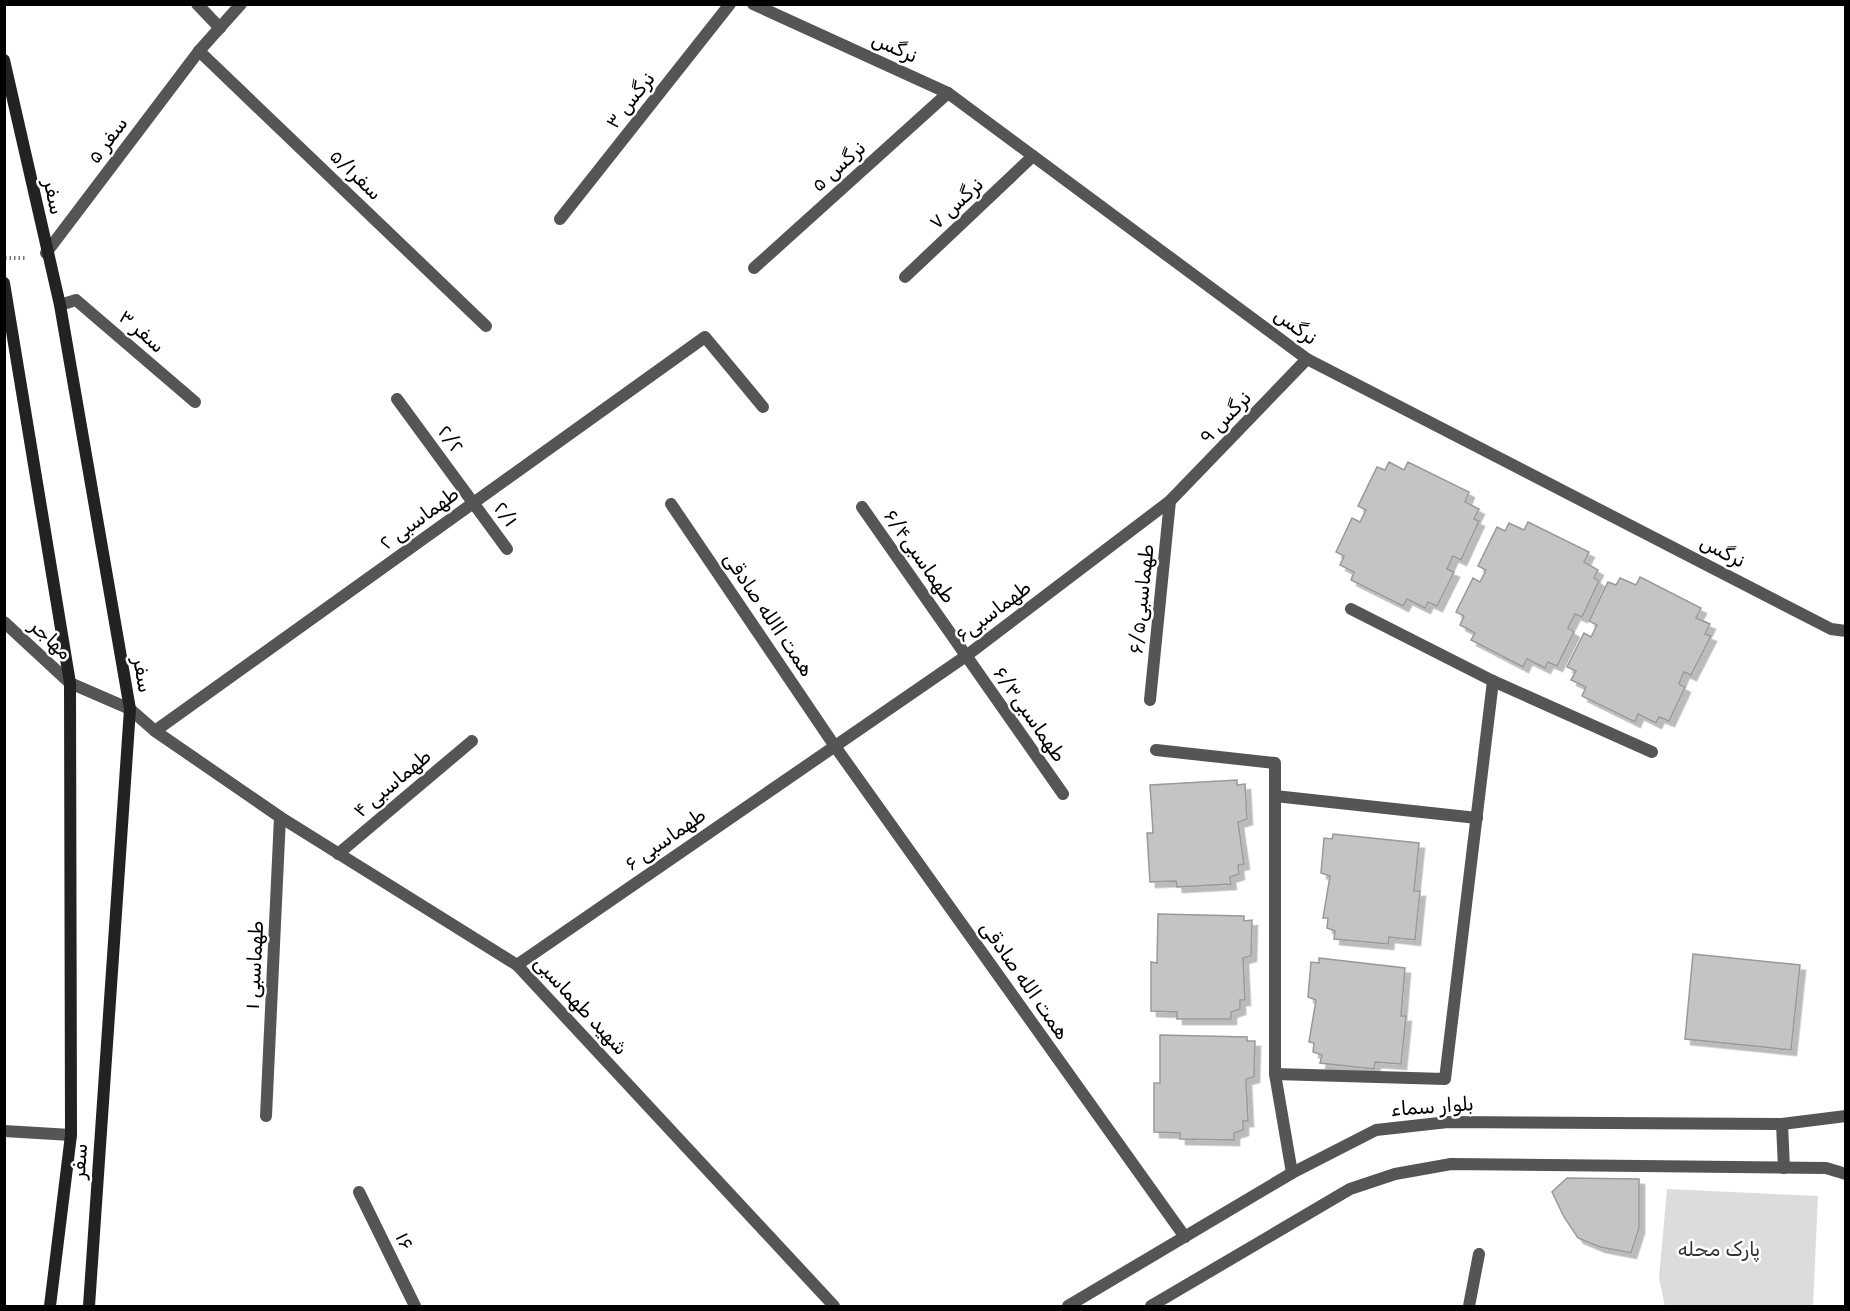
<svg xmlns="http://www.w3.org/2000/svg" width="1850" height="1311" font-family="Rubik,Vazirmatn,sans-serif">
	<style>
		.green { fill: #dcdcdc }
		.building { fill: #c4c4c4; stroke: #999; stroke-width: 1.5; filter: url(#shadow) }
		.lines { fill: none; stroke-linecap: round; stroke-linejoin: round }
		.path { stroke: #777; stroke-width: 4; stroke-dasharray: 1.5 3; stroke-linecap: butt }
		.minor { stroke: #555; stroke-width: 12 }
		.tertiary { stroke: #555; stroke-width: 12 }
		.secondary { stroke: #222; stroke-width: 12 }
		.labels { text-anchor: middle; stroke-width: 5; stroke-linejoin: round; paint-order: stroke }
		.street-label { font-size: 20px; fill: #000; stroke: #fff }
		.park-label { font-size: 20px; fill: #333; stroke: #fff }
	</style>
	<defs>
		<filter id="shadow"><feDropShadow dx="5.5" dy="5.5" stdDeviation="0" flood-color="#0004"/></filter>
	</defs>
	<rect width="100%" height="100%" fill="#fff"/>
	<path class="green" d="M1667,1189L1818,1196L1813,1306H1665L1659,1278Z"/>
	<g class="building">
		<path d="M1389,462L1404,470L1408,462L1469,492L1465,502L1479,509L1474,519L1479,521L1461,560L1453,556L1447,569L1454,572L1437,606L1428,602L1425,608L1407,599L1403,606L1351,580L1354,572L1340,565L1344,556L1336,552L1352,518L1360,522L1366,510L1358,506L1377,467L1385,470Z"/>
		<path d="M1528,522L1589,552L1584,562L1598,570L1594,578L1599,581L1582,617L1575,614L1568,628L1574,632L1557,666L1548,662L1545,668L1527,659L1523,667L1471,640L1475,633L1460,625L1464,616L1456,612L1473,578L1480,582L1486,570L1478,566L1497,527L1505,531L1509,523L1524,530Z"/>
		<path d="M1640,577L1701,608L1696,618L1710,624L1705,634L1711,636L1691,675L1684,672L1679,684L1685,687L1669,721L1659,717L1656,723L1638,714L1635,722L1582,696L1586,687L1571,680L1576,671L1567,667L1584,633L1591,637L1597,625L1589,621L1608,582L1616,585L1620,578L1636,585Z"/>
		<path d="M1237,780V785L1245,784L1247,819L1238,822L1244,864L1238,865L1239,874L1230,877L1231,884L1177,887L1176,881L1150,882L1147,833H1153L1150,785Z"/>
		<path d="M1333,834L1419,843L1414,891H1420L1415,940L1389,937L1388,944L1334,939L1335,931L1327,928L1328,918H1323L1330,876L1321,873L1324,838L1332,839Z"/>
		<path d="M1158,914L1244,916V921L1252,920L1251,956L1243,958L1245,1000H1240V1009L1231,1012V1019H1177V1012L1151,1011V962L1157,963Z"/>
		<path d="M1693,954L1800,965L1791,1050L1685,1039Z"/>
		<path d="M1319,958L1405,968L1401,1016H1406L1401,1064L1375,1062L1374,1069L1320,1063L1322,1055L1313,1052L1314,1043L1309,1042L1316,1000L1308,997L1311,962L1319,963Z"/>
		<path d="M1160,1035L1247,1037V1041H1255L1254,1077L1246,1079L1248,1121H1243V1130L1234,1133V1140L1180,1139V1133L1154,1132V1083H1160Z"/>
		<path d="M1567,1178L1639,1179V1228L1631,1253L1600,1247L1578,1238L1564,1217L1552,1192Z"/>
	</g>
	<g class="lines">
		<path class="path" d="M5,258H25"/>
		<g class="minor">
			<path d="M197,4L220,28"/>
			<path d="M199,51L486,326"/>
			<path d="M560,219L730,4"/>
			<path d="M46,253L199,51L241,4"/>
			<path d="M754,268L948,93"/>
			<path d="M905,277L1033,156"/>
			<path d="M60,305L76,300L195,402"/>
			<path d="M397,399L507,549"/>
			<path d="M671,504L834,745L1185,1237"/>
			<path d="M862,507L1063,794"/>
			<path d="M1351,609L1493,681L1652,752"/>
			<path d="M1150,700L1170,501"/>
			<path d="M155,731L705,337L763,407"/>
			<path d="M1156,750L1275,763V1074L1292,1173"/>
			<path d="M1275,796L1477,818"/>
			<path d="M338,854L472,741"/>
			<path d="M517,965L966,656L1170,501L1307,359"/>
			<path d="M1275,1074L1445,1079L1493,681"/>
			<path d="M266,1116L280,817"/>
			<path d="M4,1131L71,1135"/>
			<path d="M359,1192L415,1306"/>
			<path d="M1469,1306L1479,1254"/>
		</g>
		<g class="tertiary">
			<path d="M753,4L948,93L1307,359L1831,629L1846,631"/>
			<path d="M4,622L70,683L130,709L155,731L280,817L517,965L834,1306"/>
			<path d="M1782,1124L1784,1168"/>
			<path d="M1068,1306L1292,1173L1376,1130L1448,1122L1782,1124L1846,1116"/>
			<path d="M1151,1306L1350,1189L1395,1174L1451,1164L1826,1168L1846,1174"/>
		</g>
		<g class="secondary">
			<path d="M4,60L60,305L130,709L89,1306"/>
			<path d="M4,283L70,683L71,1135L50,1306"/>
		</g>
	</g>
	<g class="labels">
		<g class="street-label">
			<text transform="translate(895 47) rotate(24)" y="7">نرگس</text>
			<text transform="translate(630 100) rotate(-52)" y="7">۳ نرگس</text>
			<text transform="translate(107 140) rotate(-53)" y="7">۵ سفر</text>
			<text transform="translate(838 166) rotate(-42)" y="7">۵ نرگس</text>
			<text transform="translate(356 174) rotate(44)" y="7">۵/۱سفر</text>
			<text transform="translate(54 197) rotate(78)" y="7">سفر</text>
			<text transform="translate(956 203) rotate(-43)" y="7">۷ نرگس</text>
			<text transform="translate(1296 326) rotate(36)" y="7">نرگس</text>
			<text transform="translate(142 331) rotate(41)" y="7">۳ سفر</text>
			<text transform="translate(1225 417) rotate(-46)" y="7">۹ نرگس</text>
			<text transform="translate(451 439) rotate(54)" y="7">۲/۲</text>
			<text transform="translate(506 514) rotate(54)" y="7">۲/۱</text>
			<text transform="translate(419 518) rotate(-36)" y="7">۲ طهماسبی</text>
			<text transform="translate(1723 551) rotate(27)" y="7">نرگس</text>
			<text transform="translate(920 556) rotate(55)" y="7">۶/۴طهماسبی</text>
			<text transform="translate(1141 599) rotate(-84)" y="7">۶/۵طهماسبی</text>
			<text transform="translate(993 611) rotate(-37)" y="7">۶طهماسبی</text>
			<text transform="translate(769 614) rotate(56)" y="7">همت االله صادقی</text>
			<text transform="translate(51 639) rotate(43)" y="7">مهاجر</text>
			<text transform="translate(143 675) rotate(80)" y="7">سفر</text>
			<text transform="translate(1030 714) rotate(55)" y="7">۶/۳طهماسبی</text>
			<text transform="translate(392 783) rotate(-40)" y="7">۴ طهماسبی</text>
			<text transform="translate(665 839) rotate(-35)" y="7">۶ طهماسبی</text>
			<text transform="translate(254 965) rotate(-87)" y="7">۱ طهماسبی</text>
			<text transform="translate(1025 980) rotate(55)" y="7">همت الله صادقی</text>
			<text transform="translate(581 1005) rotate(47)" y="7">شهید طهماسبی</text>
			<text transform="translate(1432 1106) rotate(-4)" y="7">بلوار سماء</text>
			<text transform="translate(79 1161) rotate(-86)" y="7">سفر</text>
			<text transform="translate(405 1241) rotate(64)" y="7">۱۶</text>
		</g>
		<g class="park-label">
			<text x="1719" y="1256">پارک محله</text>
		</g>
	</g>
	<rect width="1850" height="1311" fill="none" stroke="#000000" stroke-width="12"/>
</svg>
